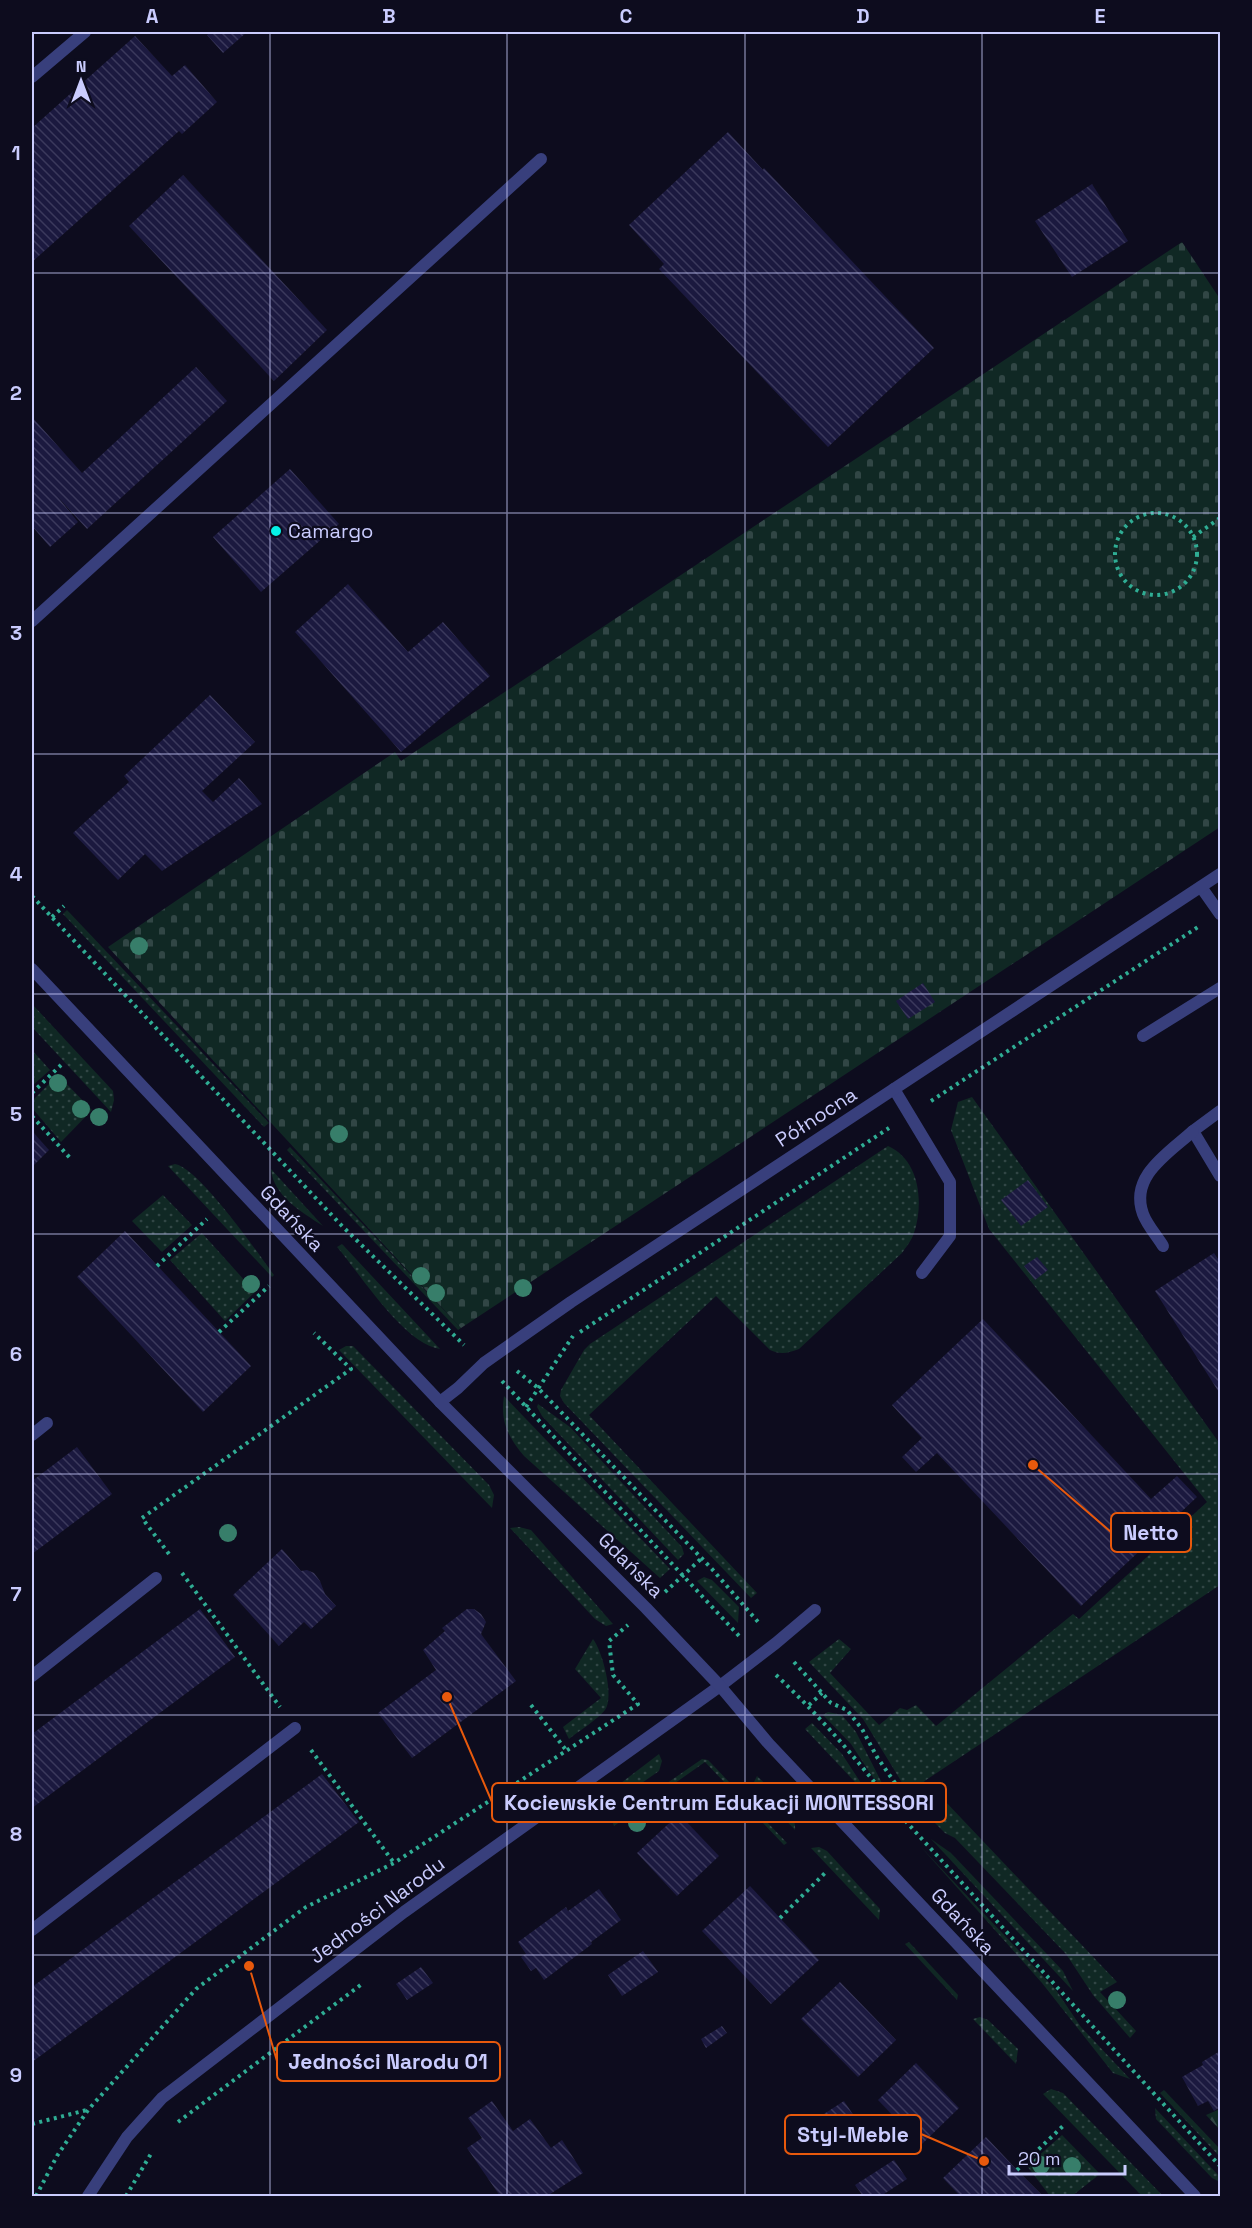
<svg xmlns="http://www.w3.org/2000/svg" width="1252" height="2228" font-family="'Space Grotesk',sans-serif">
	<style>
		.green { fill: url(#green-dots) }
		.forest { fill: url(#forest-firs) }
		.cemetery { fill: url(#cemetery-stones) }
		.building { fill: url(#building-back-hatch) }
		.lines { fill: none; stroke-linecap: round; stroke-linejoin: round }
		.path { stroke: #2fad94; stroke-width: 4; stroke-dasharray: 3 4.5; stroke-linecap: butt }
		.service { stroke: #383f7c; stroke-width: 12 }
		.minor { stroke: #383f7c; stroke-width: 12 }
		.tertiary { stroke: #383f7c; stroke-width: 12 }
		.tree { fill: #377e6a }
		.grid { fill: none; stroke: #caccfe; stroke-width: 1.5; stroke-opacity: 0.55 }
		.poi-dot { fill: #05f0e6; stroke: #0d0c1e; stroke-width: 2 }
		.labels { text-anchor: middle; stroke-width: 4.5; stroke-linejoin: round; paint-order: stroke }
		.poi-label { font-size: 20px; fill: #caccfe; stroke: #0d0c1e; text-anchor: start }
		.street-label { font-size: 20px; fill: #caccfe; stroke: #0d0c1e }
		.leader { fill: none; stroke: #e8590c; stroke-width: 2 }
		.callout-dot { fill: #e8590c; stroke: #0d0c1e; stroke-width: 2 }
		.callout { fill: #0d0c1e; stroke: #e8590c; stroke-width: 2 }
		.callout-label { font-size: 21px; text-anchor: middle; font-weight: bold; fill: #caccfe }
		.neatline { fill: none; stroke: #caccfe; stroke-width: 2 }
		.grid-label { font-size: 20px; text-anchor: middle; font-weight: bold; fill: #caccfe }
	</style>
	<defs>
		<pattern id="green-dots" width="8" height="8" patternUnits="userSpaceOnUse" patternTransform="scale(1.5)"><rect width="8" height="8" fill="#102824"/><path d="M2 2h.1M6 6h.1" fill="none" stroke="#314645" stroke-width="1.8" stroke-linecap="round"/></pattern>
		<pattern id="forest-firs" width="22" height="20" patternUnits="userSpaceOnUse" patternTransform="scale(1.5)"><rect width="22" height="20" fill="#102824"/><path d="M5 1l3.5 6h-7zM16 11l3.5 6h-7z" fill="#314645"/></pattern>
		<pattern id="cemetery-stones" width="16" height="16" patternUnits="userSpaceOnUse" patternTransform="scale(1.5)"><rect width="16" height="16" fill="#102824"/><path d="M2 7V4a2 2 0 0 1 4 0v3zM10 15v-3a2 2 0 0 1 4 0v3z" fill="#314645"/></pattern>
		<pattern id="building-back-hatch" width="6" height="6" patternUnits="userSpaceOnUse" patternTransform="scale(1.5)"><rect width="6" height="6" fill="#1b193f"/><path d="M-1 5l2 2M0 0l6 6M5-1l2 2" fill="none" stroke="#3b395c"/></pattern>
	</defs>
	<rect width="100%" height="100%" fill="#0d0c1e"/>
	<g class="green">
		<path d="M67,910L269,1123L264,1127L63,914Z"/>
		<path d="M32,1004L113,1091L114,1100L111,1112L32,1027Z"/>
		<path d="M32,1050L50,1070L32,1086Z"/>
		<path d="M58,1075L92,1110L61,1142L32,1108V1101Z"/>
		<path d="M972,1097L1220,1444V1585L926,1780L909,1794L863,1719L809,1662L839,1639L851,1649L830,1673L879,1725L900,1708L907,1710L916,1705L936,1726L1073,1614L1079,1619L1207,1502L989,1229L951,1130L958,1102Z"/>
		<path d="M888,1146C920,1160 924,1203 914,1233C912,1240 906,1247 902,1253L799,1349C789,1353 780,1355 770,1350L716,1296L589,1415L757,1593L751,1598L564,1403L560,1396L561,1390L584,1350L590,1344Z"/>
		<path d="M290,1147L461,1328L458,1330L287,1150Z"/>
		<path d="M175,1164C199,1168 257,1252 274,1275L272,1277L168,1166Z"/>
		<path d="M271,1169L323,1226C302,1212 273,1196 271,1169Z"/>
		<path d="M163,1195L192,1225L162,1252L132,1221Z"/>
		<path d="M202,1233L255,1292L225,1321L170,1260Z"/>
		<path d="M342,1244L440,1349C404,1344 361,1275 337,1247Z"/>
		<path d="M346,1346H353L489,1485L494,1495L492,1508L339,1350Z"/>
		<path d="M504,1396L670,1569L660,1578L524,1456C508,1437 500,1421 504,1396Z"/>
		<path d="M538,1404L570,1427L682,1547L684,1554L678,1560L542,1416L537,1407Z"/>
		<path d="M519,1527L531,1530L613,1624L606,1626L595,1619L510,1528Z"/>
		<path d="M704,1577L712,1580L739,1607L738,1623L697,1581Z"/>
		<path d="M593,1639C602,1650 615,1697 605,1710C598,1719 579,1731 569,1739L563,1727L601,1698L575,1669Z"/>
		<path d="M828,1712L842,1715L856,1732L886,1791L872,1776L851,1744L823,1715Z"/>
		<path d="M812,1723L842,1754L861,1783L879,1802L870,1798L805,1729Z"/>
		<path d="M659,1754L662,1761L659,1771L603,1810L599,1805L600,1799Z"/>
		<path d="M702,1759L708,1760L711,1763L787,1843L784,1845L705,1762L614,1826L612,1821Z"/>
		<path d="M757,1776C771,1790 797,1808 795,1830L756,1789L754,1782Z"/>
		<path d="M943,1799L1117,1982L1100,1992L1136,2031L1130,2038L1093,1995L1066,1954L955,1838L945,1833L929,1817Z"/>
		<path d="M931,1839L951,1853L1063,1971L1073,1991Z"/>
		<path d="M819,1847L827,1851L880,1909L879,1920L811,1848Z"/>
		<path d="M921,1847L1056,1990L1081,2027L1130,2079L1113,2073L1042,1983Z"/>
		<path d="M909,1942L958,1995L957,2000L905,1944Z"/>
		<path d="M980,2017L988,2020L1018,2049L1016,2064L973,2019Z"/>
		<path d="M1051,2089L1063,2093L1163,2196H1142L1043,2094Z"/>
		<path d="M1164,2090L1220,2149V2157L1160,2093Z"/>
		<path d="M1155,2108L1220,2177V2182L1212,2178L1156,2119Z"/>
		<path d="M1062,2135L1100,2174L1072,2196H1050L1027,2166Z"/>
	</g>
	<path class="forest" d="M1220,2109V2130L1206,2115Z"/>
	<path class="cemetery" d="M1182,242L1220,299V827L461,1328L108,947L395,752L401,761Z"/>
	<g class="building">
		<path d="M211,32H247L223,53L207,35Z"/>
		<path d="M135,36L172,76L185,65L217,102L182,134L179,131L32,262V128Z"/>
		<path d="M728,132L763,170L764,168L934,348L828,447L659,269L664,264L629,225Z"/>
		<path d="M183,175L327,330L274,381L129,226Z"/>
		<path d="M1092,184L1128,241L1072,277L1035,221Z"/>
		<path d="M196,367L227,401L87,529L57,496L78,522L50,547L32,526V417L82,473Z"/>
		<path d="M290,469L339,524L261,592L213,537Z"/>
		<path d="M348,584L408,652L443,622L490,676L401,752L295,632Z"/>
		<path d="M210,695L255,742L202,791L213,802L239,778L262,804L162,871L145,854L118,880L73,833L129,782L124,776Z"/>
		<path d="M923,983L935,1002L908,1019L896,1001Z"/>
		<path d="M32,1131L49,1150L32,1167Z"/>
		<path d="M1028,1180L1048,1207L1021,1226L1001,1200Z"/>
		<path d="M125,1231L251,1366L203,1412L77,1277Z"/>
		<path d="M1214,1253L1220,1262V1394L1155,1291Z"/>
		<path d="M1037,1257L1048,1270L1035,1280L1024,1266Z"/>
		<path d="M983,1319L1151,1499L1177,1476L1197,1497L1081,1606L937,1453L916,1472L902,1457L922,1438L892,1405Z"/>
		<path d="M77,1447L112,1494L32,1554V1481Z"/>
		<path d="M282,1549L301,1571L307,1570L314,1573L320,1581L325,1594L336,1606L311,1629L304,1622L279,1646L233,1595Z"/>
		<path d="M200,1609L235,1657L32,1808V1734Z"/>
		<path d="M467,1609H474L481,1614L486,1622L481,1634L516,1681L412,1758L378,1713L436,1670L423,1650L445,1631L442,1628Z"/>
		<path d="M322,1774L359,1822L32,2062V1987Z"/>
		<path d="M679,1814L719,1856L677,1896L637,1853Z"/>
		<path d="M750,1886L819,1960L771,2004L702,1931Z"/>
		<path d="M599,1889L621,1920L591,1942L592,1944L544,1980L536,1968L531,1971L521,1957L526,1954L518,1942L566,1907L568,1911Z"/>
		<path d="M643,1951L658,1972L622,1996L608,1975Z"/>
		<path d="M421,1967L433,1983L407,2000L396,1984Z"/>
		<path d="M840,1982L896,2040L858,2077L801,2019Z"/>
		<path d="M722,2026L727,2033L706,2048L701,2039Z"/>
		<path d="M1220,2051V2107L1214,2111L1208,2101L1198,2106L1182,2077L1203,2065L1202,2062Z"/>
		<path d="M916,2063L959,2108L921,2145L878,2100Z"/>
		<path d="M492,2101L513,2131L530,2119L551,2148L562,2140L583,2173L547,2196H535L534,2194L531,2196H500L467,2148L482,2138L468,2118Z"/>
		<path d="M844,2101L856,2119L810,2148L799,2130Z"/>
		<path d="M986,2137L1017,2170L1043,2196H960L943,2178Z"/>
		<path d="M894,2160L907,2179L881,2196H863L855,2185Z"/>
	</g>
	<g class="lines">
		<g class="path">
			<circle cx="1156" cy="554" r="41"/>
			<path d="M1193,537L1220,518"/>
			<path d="M32,896L342,1226L464,1345"/>
			<path d="M52,917L64,906"/>
			<path d="M32,1093L61,1065"/>
			<path d="M931,1101L1198,927"/>
			<path d="M32,1116L70,1158"/>
			<path d="M157,1266L207,1219"/>
			<path d="M219,1332L269,1286"/>
			<path d="M580,1332L889,1128"/>
			<path d="M517,1371L538,1388L712,1569L759,1623"/>
			<path d="M502,1381L740,1637"/>
			<path d="M526,1407L573,1336"/>
			<path d="M169,1554L142,1518L351,1369L314,1333"/>
			<path d="M182,1573L280,1707"/>
			<path d="M665,1592L702,1558"/>
			<path d="M794,1662L831,1703L847,1710L862,1729L877,1757L913,1809"/>
			<path d="M776,1675C822,1718 862,1765 901,1816L1220,2166"/>
			<path d="M531,1705L566,1750"/>
			<path d="M809,1705L822,1693"/>
			<path d="M311,1750L394,1863"/>
			<path d="M780,1918L826,1872"/>
			<path d="M178,2122L362,1984"/>
			<path d="M32,2124L87,2110"/>
			<path d="M1017,2170L1064,2125"/>
			<path d="M36,2196L57,2156L88,2110L196,1989L306,1907L394,1863L638,1704L613,1675L609,1641L628,1625"/>
			<path d="M126,2196L152,2152"/>
		</g>
		<g class="service">
			<path d="M32,77L85,32"/>
			<path d="M32,621L541,159"/>
			<path d="M1201,887L1220,914"/>
			<path d="M1143,1036L1220,988"/>
			<path d="M894,1089L950,1182V1236L922,1273"/>
			<path d="M1220,1111L1193,1131L1220,1176"/>
			<path d="M1163,1246C1157,1236 1147,1225 1143,1214C1129,1176 1169,1153 1193,1131"/>
			<path d="M32,1435L47,1423"/>
			<path d="M32,1676L156,1578"/>
			<path d="M720,1686L776,1643L815,1610"/>
			<path d="M32,1930L295,1728"/>
		</g>
		<g class="minor">
			<path d="M440,1402L458,1388L484,1363L571,1302L1220,874"/>
			<path d="M88,2196L127,2137L162,2098L404,1912L720,1686"/>
		</g>
		<path class="tertiary" d="M32,969L440,1402L646,1608L720,1686L769,1744L1195,2196"/>
	</g>
	<g class="tree">
		<circle cx="139" cy="946" r="9"/>
		<circle cx="58" cy="1083" r="9"/>
		<circle cx="81" cy="1109" r="9"/>
		<circle cx="99" cy="1117" r="9"/>
		<circle cx="339" cy="1134" r="9"/>
		<circle cx="421" cy="1276" r="9"/>
		<circle cx="251" cy="1284" r="9"/>
		<circle cx="523" cy="1288" r="9"/>
		<circle cx="436" cy="1293" r="9"/>
		<circle cx="228" cy="1533" r="9"/>
		<circle cx="637" cy="1823" r="9"/>
		<circle cx="1117" cy="2000" r="9"/>
		<circle cx="1041" cy="2165" r="9"/>
		<circle cx="1072" cy="2166" r="9"/>
	</g>
	<path class="grid" d="M270,32V2196M507,32V2196M745,32V2196M982,32V2196M32,273H1220M32,513H1220M32,754H1220M32,994H1220M32,1234H1220M32,1474H1220M32,1715H1220M32,1955H1220"/>
	<circle class="poi-dot" cx="276" cy="531" r="6"/>
	<g class="labels">
		<g class="poi-label">
			<text x="288" y="538">Camargo</text>
		</g>
		<g class="street-label">
			<text transform="translate(816 1117) rotate(-33)" y="7">Północna</text>
			<text transform="translate(292 1218) rotate(47)" y="7">Gdańska</text>
			<text transform="translate(631 1565) rotate(45)" y="7">Gdańska</text>
			<text transform="translate(377 1910) rotate(-37)" y="7">Jedności Narodu</text>
			<text transform="translate(963 1921) rotate(47)" y="7">Gdańska</text>
		</g>
	</g>
	<path class="leader" d="M1033 1465L1111 1532M447 1697L492 1802M249 1966L277 2061M984 2161L921 2134"/>
	<g class="callout-dot">
		<circle cx="1033" cy="1465" r="6"/>
		<circle cx="447" cy="1697" r="6"/>
		<circle cx="249" cy="1966" r="6"/>
		<circle cx="984" cy="2161" r="6"/>
	</g>
	<g class="callout">
		<rect x="1111" y="1513" width="80" height="39" rx="6"/>
		<rect x="492" y="1783" width="454" height="39" rx="6"/>
		<rect x="277" y="2042" width="223" height="39" rx="6"/>
		<rect x="785" y="2115" width="136" height="39" rx="6"/>
	</g>
	<g class="callout-label">
		<text x="1151" y="1540">Netto</text>
		<text x="719" y="1810">Kociewskie Centrum Edukacji MONTESSORI</text>
		<text x="388" y="2069">Jedności Narodu 01</text>
		<text x="853" y="2142">Styl-Meble</text>
	</g>
	<rect width="1252" height="2228" fill="none" stroke="#0d0c1e" stroke-width="66"/>
	<g transform="translate(81 81)" stroke="#0d0c1e" stroke-width="4.5" paint-order="stroke">
	<path d="M0-4.5L10 22L0 15L-10 22Z" fill="#caccfe"/>
	<text y="-9" font-size="16" font-weight="bold" text-anchor="middle" fill="#caccfe">N</text>
	</g>
	<path d="M1009 2165v9h116v-9" fill="none" stroke="#caccfe" stroke-width="3"/>
	<text x="1018" y="2165" font-size="18" fill="#caccfe" stroke="#0d0c1e" stroke-width="4.5" paint-order="stroke">20 m</text>
	<rect x="33" y="33" width="1186" height="2162" class="neatline"/>
	<g class="grid-label">
		<text x="152" y="23">A</text>
		<text x="389" y="23">B</text>
		<text x="626" y="23">C</text>
		<text x="863" y="23">D</text>
		<text x="1100" y="23">E</text>
		<text x="16" y="160">1</text>
		<text x="16" y="400">2</text>
		<text x="16" y="640">3</text>
		<text x="16" y="881">4</text>
		<text x="16" y="1121">5</text>
		<text x="16" y="1361">6</text>
		<text x="16" y="1601">7</text>
		<text x="16" y="1841">8</text>
		<text x="16" y="2082">9</text>
	</g>
</svg>
